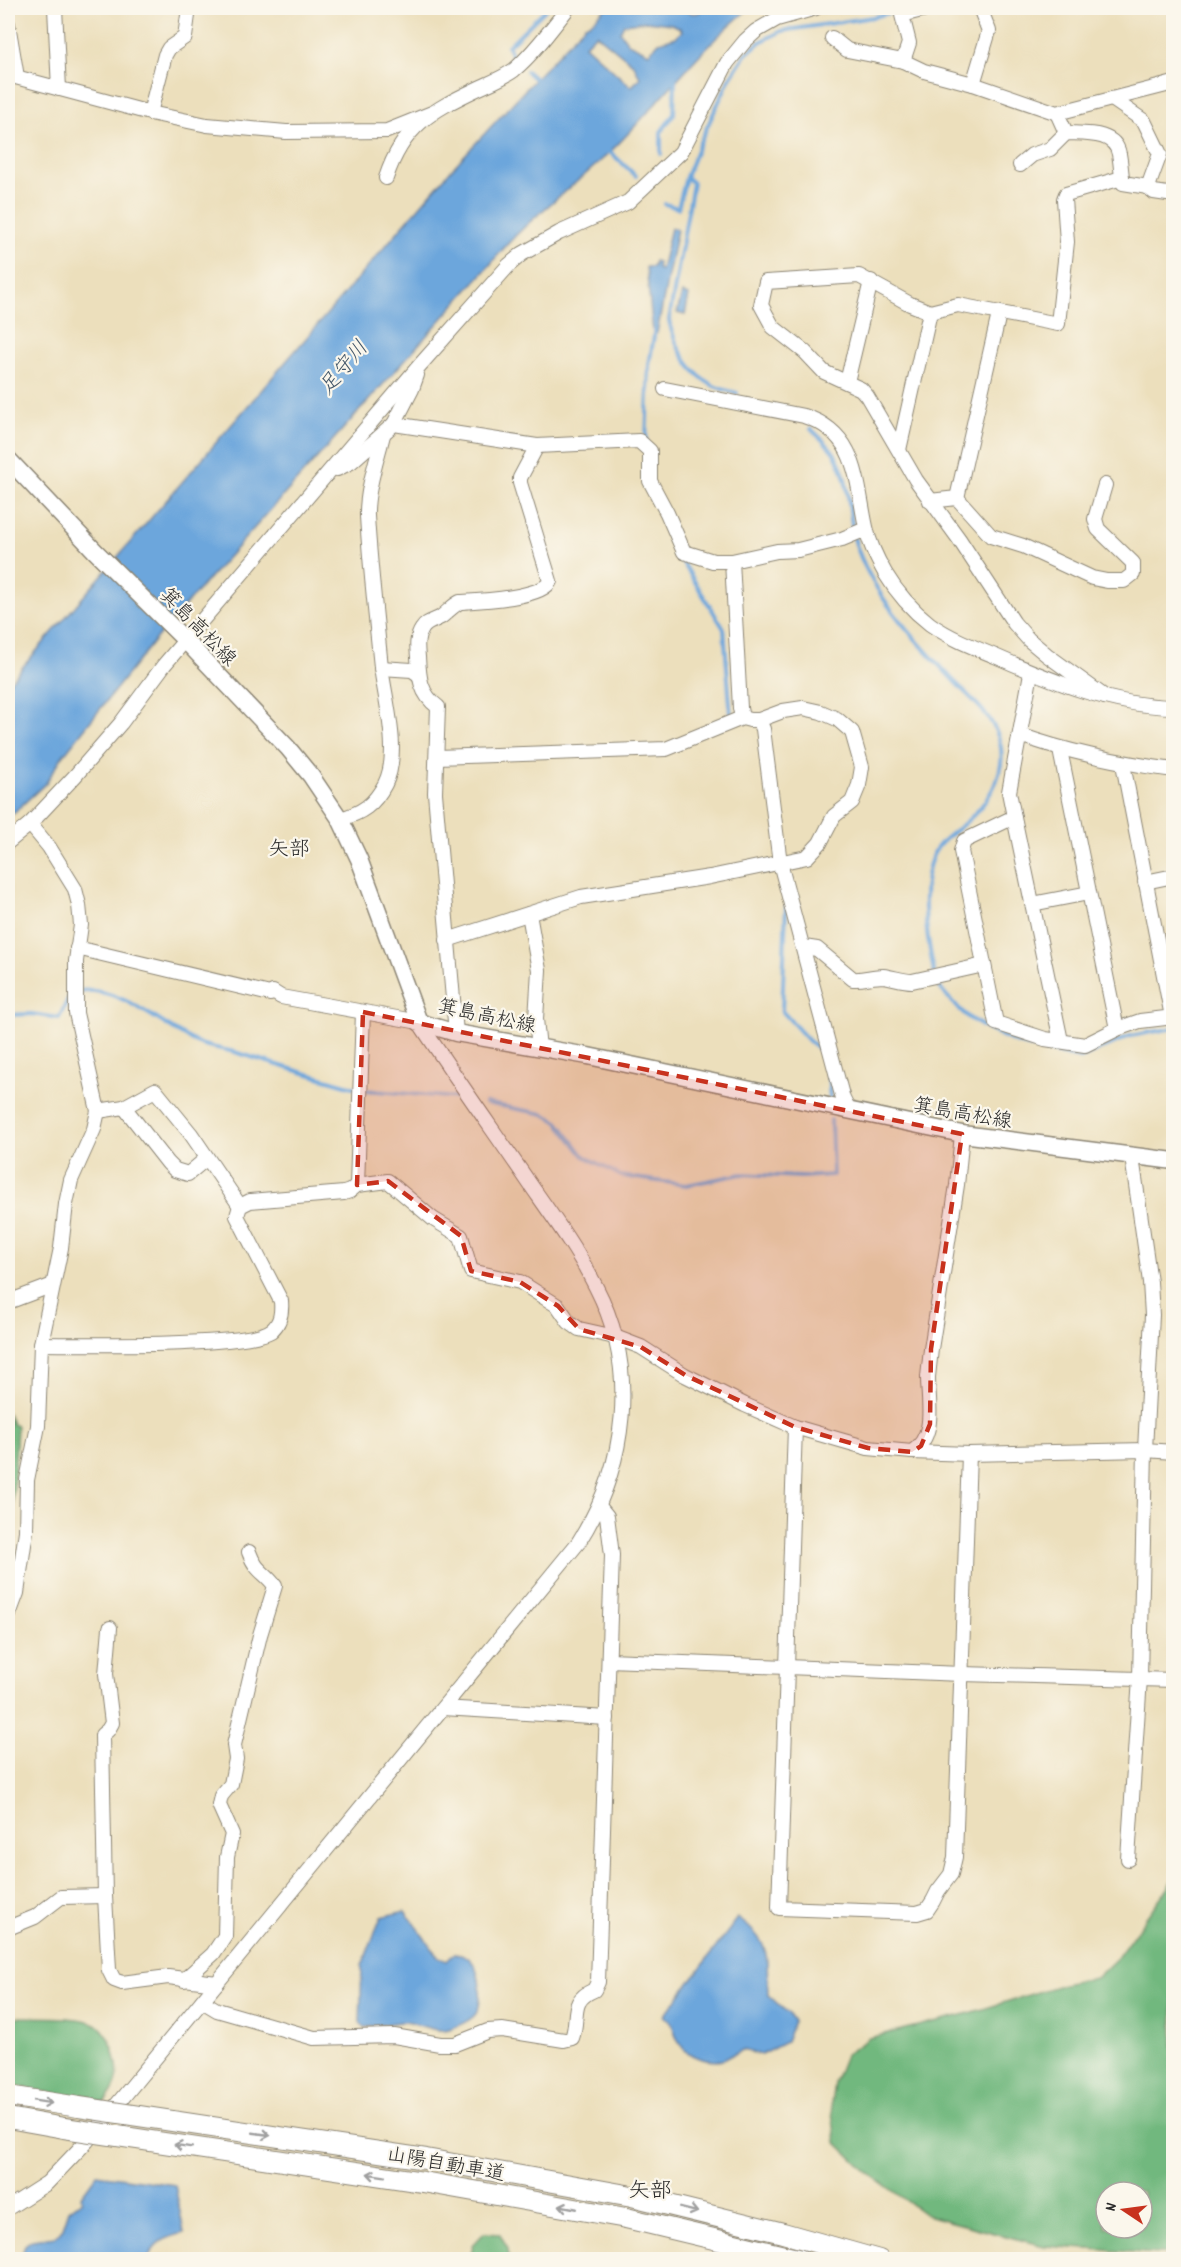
<svg xmlns="http://www.w3.org/2000/svg" width="1181" height="2267" font-family="Dekko,'Klee One',sans-serif">
	<style>
		.forest { fill: #71b87e; stroke: #4e7254; stroke-width: 1.5; fill-rule: evenodd }
		.water { fill: #6ca6dc; stroke: #4c6884; stroke-width: 1.5; fill-rule: evenodd }
		.lines { fill: none; stroke-linecap: round; stroke-linejoin: round }
		.stream { stroke: #6ca6dc; stroke-width: 4 }
		.minor-casing { stroke: #8c8574; stroke-width: 16 }
		.major-casing { stroke: #8c8574; stroke-width: 19 }
		.highway-casing { stroke: #8c8574; stroke-width: 22 }
		.minor { stroke: #fff; stroke-width: 14 }
		.major { stroke: #fff; stroke-width: 16 }
		.highway { stroke: #fff; stroke-width: 20 }
		.highway-bridge-casing { stroke: #8c8574; stroke-width: 22; stroke-linecap: butt }
		.highway-bridge { stroke: #fff; stroke-width: 20 }
		.oneway { stroke: #a0a0a0 }
		.marked { fill: #c8321e; fill-opacity: 0.2; stroke: #c8321e; stroke-width: 4.5; stroke-dasharray: 12 8; stroke-linejoin: round }
		.labels { text-anchor: middle; stroke-width: 4.5; stroke-linejoin: round; paint-order: stroke }
		.street-label { font-size: 20px; fill: #2b2b2b; stroke: #fbf7ec }
		.water-label { font-size: 21px; font-style: italic; fill: #425669; stroke: #fbf7ec }
		.neighbourhood-label { font-size: 21px; fill: #2b2b2b; stroke: #fbf7ec }
		.quarter-label { font-size: 22px; fill: #2b2b2b; stroke: #fbf7ec }
	</style>
	<rect width="100%" height="100%" fill="#fbf7ec"/>
	<filter id="ink" filterUnits="userSpaceOnUse"><feTurbulence type="fractalNoise" baseFrequency=".0167" numOctaves="2"/><feDisplacementMap in="SourceGraphic" scale="12" xChannelSelector="R" yChannelSelector="G"/><feConvolveMatrix kernelMatrix="1 2 1 2 8 2 1 2 1" color-interpolation-filters="sRGB"/></filter>
	<filter id="wash" filterUnits="userSpaceOnUse"><feTurbulence type="fractalNoise" baseFrequency=".008" numOctaves="4" result="noise"/><feDisplacementMap in="SourceGraphic" scale="24" xChannelSelector="R" yChannelSelector="G"/><feGaussianBlur stdDeviation="1.35" result="paint"/><feColorMatrix in="noise" values="0 0 0 0 0 0 0 0 0 0 0 0 0 0 0 0 0 1.4 0 .05"/><feComposite in="paint" operator="in"/></filter>
	<g filter="url(#wash)">
		<rect width="100%" height="100%" fill="#ecdfbc"/>
		<g class="forest">
			<path d="M8,1413L12,1424L17,1426L12,1516L8,1529Z"/>
			<path d="M1173,1880V2255L1044,2246L926,2215L867,2172L836,2142L831,2104L834,2083L845,2055L869,2038L970,2013L1067,1983L1096,1978L1117,1958ZM1106,2192H1142V2228H1106Z"/>
			<path d="M8,2017C28,2018 80,2015 96,2024C105,2029 113,2046 115,2056C121,2076 117,2087 104,2103L8,2085Z"/>
			<path d="M484,2233L500,2234L508,2249L509,2259H470L473,2245Z"/>
		</g>
		<g class="water">
			<path d="M606,8H648L672,11L684,8C691,15 698,15 704,8H750C695,52 657,107 607,155C568,192 522,222 490,265L162,631L62,757L46,783L8,818V684L451,170L585,25L593,21ZM647,21L672,24L680,28L682,31L676,37L659,42L649,53L628,43L620,32L624,24ZM596,34L634,65L640,78L631,87L585,45Z"/>
			<path d="M671,228L677,229L657,333L653,332L646,267H653L654,261L658,262L657,269L661,270Z"/>
			<path d="M682,293L689,295L685,315L677,313Z"/>
			<path d="M405,1911L439,1958L447,1961L454,1954C458,1955 464,1955 467,1957C481,1965 485,2005 474,2016C469,2021 456,2027 449,2029C434,2033 419,2023 404,2022C390,2021 377,2028 363,2027L360,2023L362,1966L381,1917Z"/>
			<path d="M738,1918C773,1944 766,1956 768,1995L789,2014L794,2021L786,2042L761,2055L743,2050C735,2052 730,2058 722,2060C708,2063 688,2057 680,2044C672,2033 677,2025 664,2016Z"/>
			<path d="M97,2174L175,2185L184,2233C167,2237 155,2242 148,2259H21L25,2245L32,2240L55,2237L63,2228L69,2210L82,2200L81,2196Z"/>
		</g>
		<g class="lines">
			<g class="stream">
				<path d="M513,58L508,46L547,8"/>
				<path d="M526,71L536,80"/>
				<path d="M608,150L636,176"/>
				<path d="M661,154V132L674,114L675,78"/>
				<path d="M686,177L693,183L669,320C674,345 690,374 714,386C721,389 729,391 737,393"/>
				<path d="M665,204L678,208L686,177L700,142L730,78L745,55L760,42L782,31L873,17L901,10"/>
				<path d="M811,429C818,436 828,444 834,453C849,476 848,504 853,530"/>
				<path d="M646,441L649,365L655,330"/>
				<path d="M665,523L672,545L724,629L731,718"/>
				<path d="M854,538C870,594 916,641 955,682C974,702 997,719 1001,748C1005,777 986,805 965,823C953,833 939,841 933,855C918,889 927,937 934,972"/>
				<path d="M786,907L782,1011L809,1041L826,1055"/>
				<path d="M936,979L940,988L953,1003L969,1018L989,1030L1017,1043L1067,1055L1081,1058L1130,1036L1174,1028"/>
				<path d="M78,991C123,986 160,1026 198,1043C210,1048 226,1049 238,1053C278,1065 317,1077 357,1088"/>
				<path d="M8,1015L31,1014L59,1018L71,993"/>
				<path d="M828,1068L830,1100"/>
				<path d="M364,1090L459,1098"/>
				<path d="M485,1103L544,1114L558,1122L584,1156L621,1176L686,1185L742,1174L801,1177L833,1175L831,1120"/>
			</g>
		</g>
	</g>
	<g filter="url(#ink)">
		<g class="lines">
			<defs>
				<g id="minor">
					<path d="M55,8L59,89"/>
					<path d="M8,24L17,77"/>
					<path d="M832,38L847,50L903,61L924,71L973,84L1057,113L1174,83"/>
					<path d="M903,61L909,43L902,15L930,8"/>
					<path d="M8,75L150,113L207,125L286,132L387,131L432,113"/>
					<path d="M973,84L989,31L980,8"/>
					<path d="M1112,99L1144,121L1160,154L1148,187L1154,192L1174,195"/>
					<path d="M150,113L165,55L169,48L185,37L189,8"/>
					<path d="M1066,133C1085,134 1115,131 1119,154C1121,164 1121,173 1123,183L1148,187"/>
					<path d="M1020,165L1032,155L1050,149L1066,133L1057,113"/>
					<path d="M386,178C403,126 431,111 477,89C490,83 503,78 514,70C534,53 552,28 568,8"/>
					<path d="M847,382L871,281"/>
					<path d="M665,389L804,416C858,433 856,481 866,527C869,543 877,559 885,573C897,593 912,610 930,624C950,638 973,647 995,656C1052,681 1111,706 1174,707"/>
					<path d="M394,424L412,389L417,375"/>
					<path d="M899,450L930,312"/>
					<path d="M337,469L351,462L394,424L537,446L639,441L650,451V481L667,513L684,552L713,561H732L740,708L742,718"/>
					<path d="M957,498L991,536L1023,546L1092,578L1107,581H1124L1133,574V563L1098,529L1095,519L1105,485"/>
					<path d="M930,501L957,498L999,314"/>
					<path d="M732,561L777,551L798,550L842,539L866,529"/>
					<path d="M381,668L412,670L418,674"/>
					<path d="M1031,673L1009,792L1014,817L964,841L961,851L996,1023L1045,1039L1085,1045L1117,1029L1140,1021L1174,1017"/>
					<path d="M1105,697L1047,655L1029,640L1014,623L959,539L916,480L867,396L861,389L824,372L805,352L773,327L761,305L766,282L859,276L910,304L930,312L958,305L1058,324L1067,242L1064,199L1066,194L1122,178"/>
					<path d="M759,720L763,729L780,863L843,1099L849,1111"/>
					<path d="M1020,735C1070,753 1120,763 1174,770"/>
					<path d="M1060,750L1117,1029"/>
					<path d="M437,757L666,749L742,718L750,720H759L783,711L803,708L821,712L837,719L852,732L862,767L859,785L852,802L834,816L820,843L807,857L710,877L581,897L447,940"/>
					<path d="M1123,764L1172,1017"/>
					<path d="M1014,817L1061,1041"/>
					<path d="M340,819C362,813 374,805 385,784C401,753 385,700 381,667C376,617 370,566 367,516C366,492 377,459 383,435"/>
					<path d="M8,842L30,824L75,776L121,723L164,665L420,365L509,265L522,254L559,233L628,202L681,152L727,63L745,41L756,31L777,19L816,8"/>
					<path d="M1145,882L1174,876"/>
					<path d="M1032,904L1089,893"/>
					<path d="M529,914L539,970L536,1019L539,1048"/>
					<path d="M804,947L817,949L853,979C863,980 872,976 883,976C893,977 902,981 912,981L984,965"/>
					<path d="M456,1033L435,793L438,707C420,694 419,677 418,657C417,647 416,638 422,629C426,622 434,621 441,617C448,612 452,606 460,602C478,601 544,598 550,581L520,483V478L537,446"/>
					<path d="M124,1107L168,1163L175,1170L188,1174L207,1158"/>
					<path d="M98,1111L124,1107L155,1090L191,1134L240,1206"/>
					<path d="M357,1185L363,1012"/>
					<path d="M8,1302L53,1285"/>
					<path d="M41,1344C78,1344 250,1348 272,1330C281,1322 282,1312 281,1301L237,1216L240,1206L250,1201L344,1193L350,1191L357,1185L388,1181L433,1219L461,1236L471,1271L520,1282L558,1306L569,1322L579,1329L615,1337L641,1347L685,1375L745,1405L795,1427L868,1448L912,1452L969,1454L1145,1450L1174,1452"/>
					<path d="M795,1427L779,1908L917,1913L927,1910L933,1901L938,1891L951,1874L955,1857L969,1454"/>
					<path d="M912,1452C937,1435 928,1403 928,1377C929,1368 930,1358 931,1349L957,1185L962,1134"/>
					<path d="M8,1617L17,1593L26,1531L27,1480L38,1426L41,1344L61,1248L66,1204L71,1180L94,1129L98,1111L76,1013V961L81,925L79,905L75,889L49,847L30,824"/>
					<path d="M110,1628L106,1674L112,1723L108,1730L102,1735L105,1896L109,1970L114,1980L122,1983L168,1977L217,1983"/>
					<path d="M609,1660L962,1674L1174,1680"/>
					<path d="M443,1708L607,1718"/>
					<path d="M1128,1859L1140,1678L1145,1450L1152,1315L1150,1282L1132,1157"/>
					<path d="M8,1928L35,1917L61,1897L105,1896"/>
					<path d="M184,1980L213,1954L225,1936L227,1857L232,1834L219,1805L221,1796L231,1784L236,1759L234,1745L260,1635L275,1586C265,1572 256,1572 249,1552"/>
					<path d="M202,2001L217,2010L314,2038L394,2036L440,2044H455L488,2031L502,2030L564,2040L572,2038C580,2017 568,2001 594,1990L598,1982L612,1555L607,1516L599,1506"/>
					<path d="M8,2208L47,2183L87,2141L578,1543C627,1466 639,1370 596,1287C578,1251 553,1217 530,1184C493,1130 455,1077 419,1022L281,997L273,992L270,994L77,948"/>
				</g>
				<path id="major" d="M8,459L96,552L181,636L288,748L311,776L340,819L359,859L419,1022L456,1033L588,1056L962,1134L1174,1161"/>
				<g id="highway">
					<path d="M8,2096L79,2107"/>
					<path d="M8,2118L64,2128"/>
					<path d="M632,2196L783,2233L879,2260"/>
					<path d="M626,2218L801,2260"/>
				</g>
			</defs>
			<use href="#minor" class="minor-casing"/>
			<use href="#major" class="major-casing"/>
			<use href="#highway" class="highway-casing"/>
			<use href="#minor" class="minor"/>
			<use href="#major" class="major"/>
			<use href="#highway" class="highway"/>
			<defs>
				<g id="highway-bridge">
					<path d="M79,2107L426,2159L632,2196"/>
					<path d="M64,2128L423,2182L626,2218"/>
				</g>
			</defs>
			<use href="#highway-bridge" class="highway-bridge-casing"/>
			<use href="#highway-bridge" class="highway-bridge"/>
		</g>
		<defs><path id="oneway-shaft" d="M-6 0H5M1.5-3L5.5 0L1.5 3" fill="none" stroke-width="1.6" stroke-linecap="round" stroke-linejoin="round" transform="scale(1.5)"/></defs>
		<g class="oneway">
			<use href="#oneway-shaft" transform="translate(43 2102) rotate(9)"/>
			<use href="#oneway-shaft" transform="translate(262 2134) rotate(8)"/>
			<use href="#oneway-shaft" transform="translate(183 2146) rotate(-171)"/>
			<use href="#oneway-shaft" transform="translate(376 2175) rotate(-171)"/>
			<use href="#oneway-shaft" transform="translate(568 2207) rotate(-169)"/>
			<use href="#oneway-shaft" transform="translate(689 2210) rotate(14)"/>
		</g>
	</g>
	<path class="marked" d="M363,1012L962,1134L931,1349L930,1424L921,1446L912,1452L868,1448L795,1427L685,1375L641,1347L579,1329L558,1306L520,1282L471,1271L461,1236L388,1181L357,1185Z"/>
	<g class="labels">
		<g class="street-label">
			<text transform="translate(199 626) rotate(46)" y="7">箕島高松線</text>
			<text transform="translate(487 1015) rotate(12)" y="7">箕島高松線</text>
			<text transform="translate(963 1112) rotate(10)" y="7">箕島高松線</text>
			<text transform="translate(446 2163) rotate(10)" y="7">山陽自動車道</text>
		</g>
		<g class="water-label">
			<text transform="translate(343 367) rotate(-50)" y="7">足守川</text>
		</g>
		<g class="neighbourhood-label">
			<text x="289" y="855">矢部</text>
		</g>
		<g class="quarter-label">
			<text x="650" y="2197">矢部</text>
		</g>
	</g>
	<rect width="1181" height="2267" fill="none" stroke="#fbf7ec" stroke-width="30"/>
	<g transform="translate(1124 2210) rotate(283)"><circle r="28" fill="#fbf7ec" stroke="#a8a59f" stroke-width="1.5"/>
	<path d="M0-4.5L10 22L0 15L-10 22Z" fill="#c8321e"/>
	<text y="-9" font-size="16" font-weight="bold" text-anchor="middle" fill="#2b2b2b">N</text>
	</g>
</svg>
